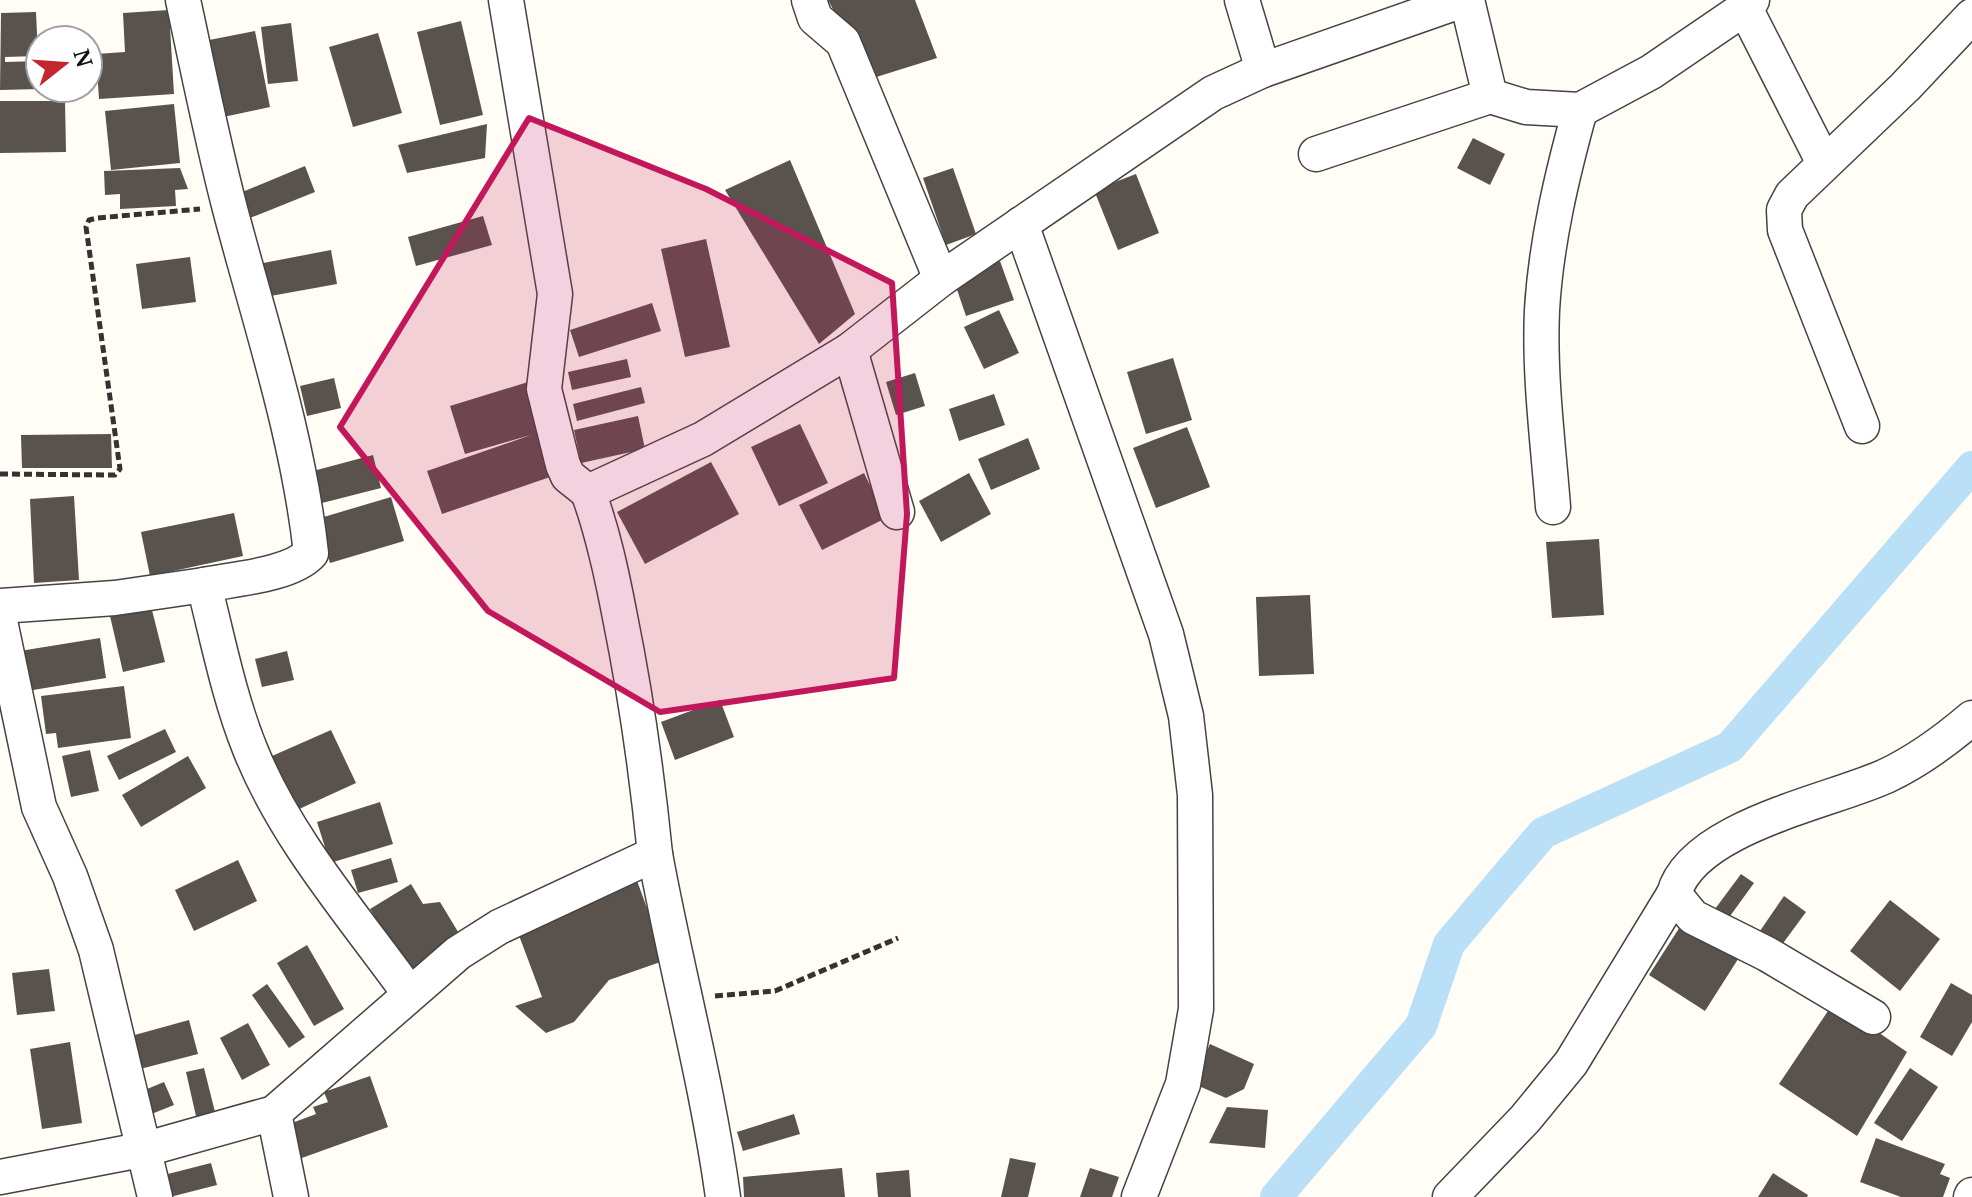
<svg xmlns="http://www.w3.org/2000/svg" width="1972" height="1197" font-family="'Noto Serif',serif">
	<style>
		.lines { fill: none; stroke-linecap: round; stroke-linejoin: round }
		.canal { stroke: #b9e0f7; stroke-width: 32 }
		.building { fill: #5a524d }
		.minor-casing { stroke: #444; stroke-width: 37 }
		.path { stroke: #333; stroke-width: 5; stroke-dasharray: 8 4; stroke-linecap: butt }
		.minor { stroke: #fff; stroke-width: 34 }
		.marked { fill: #c2185b; fill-opacity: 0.2; stroke: #c2185b; stroke-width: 6; stroke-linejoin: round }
	</style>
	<rect width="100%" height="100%" fill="#fffdf5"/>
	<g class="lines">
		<path class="canal" d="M1276,1197L1421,1026L1449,944L1543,833L1730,747L1972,467"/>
	</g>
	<g class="building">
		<path d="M828,0H915L937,58L870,79Z"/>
		<path d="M169,10L174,94L99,99L96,54L125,52L123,13Z"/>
		<path d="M36,12L38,56L5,57V62L40,61V89L0,90L1,13Z"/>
		<path d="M461,21L483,115L440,125L417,32Z"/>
		<path d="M291,23L298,81L268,84L261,27Z"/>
		<path d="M255,31L270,107L214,119L199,42Z"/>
		<path d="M378,33L402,113L353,127L329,47Z"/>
		<path d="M0,101H65L66,152L0,153Z"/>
		<path d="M174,104L180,163L111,170L105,111Z"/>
		<path d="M487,124L485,158L407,173L398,145Z"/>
		<path d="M1473,138L1505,154L1490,185L1457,168Z"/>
		<path d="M790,160L855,314L819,344L725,190Z"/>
		<path d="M305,166L315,192L250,218L240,193Z"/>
		<path d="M180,168L188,189L175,190L176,206L120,209V194L105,195L104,171Z"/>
		<path d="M953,168L976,234L946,245L923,178Z"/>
		<path d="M1136,174L1159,233L1118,250L1094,190Z"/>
		<path d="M483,216L492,245L416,266L408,237Z"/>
		<path d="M706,239L730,347L685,357L661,249Z"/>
		<path d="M331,250L337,284L265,297L258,264Z"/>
		<path d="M190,257L196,302L142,309L136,264Z"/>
		<path d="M1000,261L1014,300L966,316L953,278Z"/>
		<path d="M652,303L661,331L579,357L570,330Z"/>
		<path d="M999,310L1019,353L984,369L964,327Z"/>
		<path d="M1173,358L1192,420L1146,434L1127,372Z"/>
		<path d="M627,359L631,377L572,390L568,372Z"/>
		<path d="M915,373L925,406L896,415L886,382Z"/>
		<path d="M334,378L341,408L307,416L300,386Z"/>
		<path d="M528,382L553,476L442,514L427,471L531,435L465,454L450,406Z"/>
		<path d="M641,387L645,403L577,421L573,404Z"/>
		<path d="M994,394L1005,425L959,441L949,409Z"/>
		<path d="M638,416L645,449L581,463L574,430Z"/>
		<path d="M800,424L828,483L779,506L751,447Z"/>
		<path d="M1187,427L1210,487L1156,508L1133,448Z"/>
		<path d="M111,434L112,468H22L21,435Z"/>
		<path d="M1028,438L1040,469L991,490L978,459Z"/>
		<path d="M373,455L381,488L322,503L313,471Z"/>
		<path d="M711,462L739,514L645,564L617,512Z"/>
		<path d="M864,473L886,518L822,550L799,505Z"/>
		<path d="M969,473L991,514L941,542L919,501Z"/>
		<path d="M74,496L79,580L34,583L30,499Z"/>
		<path d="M391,497L404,541L330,563L317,519Z"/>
		<path d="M234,513L243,556L150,576L141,532Z"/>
		<path d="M1599,539L1604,615L1552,618L1546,542Z"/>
		<path d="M1310,595L1314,674L1259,676L1256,597Z"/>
		<path d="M151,606L165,662L123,672L110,616Z"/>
		<path d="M100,638L106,678L27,691L20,651Z"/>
		<path d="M287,651L294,680L262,687L255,659Z"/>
		<path d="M124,686L131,738L58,748L56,733L46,734L41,696Z"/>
		<path d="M720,700L734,737L675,760L661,722Z"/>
		<path d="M165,729L176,752L119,780L107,756Z"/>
		<path d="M331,730L356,783L297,810L272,756Z"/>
		<path d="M90,750L99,791L71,797L62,756Z"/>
		<path d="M188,756L206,788L141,827L122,795Z"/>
		<path d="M380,802L393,844L330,863L317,822Z"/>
		<path d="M391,858L398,882L358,893L351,870Z"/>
		<path d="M238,860L257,901L194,931L175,890Z"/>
		<path d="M1741,874L1754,883L1725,923L1712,913Z"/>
		<path d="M636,878L666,960L609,980L574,1022L546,1033L515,1006L542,997L514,922Z"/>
		<path d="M411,884L423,904L440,902L463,940L410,974L370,909Z"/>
		<path d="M1784,896L1806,912L1781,946L1760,931Z"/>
		<path d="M1890,900L1940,939L1900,991L1850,951Z"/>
		<path d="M1685,919L1740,956L1705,1011L1649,975Z"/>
		<path d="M307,945L344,1009L314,1026L277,963Z"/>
		<path d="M49,969L55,1011L17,1015L12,973Z"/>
		<path d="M1951,983L1972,995V1022L1952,1056L1920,1037Z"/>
		<path d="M267,984L305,1037L289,1048L252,995Z"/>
		<path d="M1834,1002L1907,1052L1857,1136L1779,1084Z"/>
		<path d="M189,1020L198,1054L140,1069L131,1036Z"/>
		<path d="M248,1023L270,1065L242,1080L220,1038Z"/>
		<path d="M70,1042L82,1123L42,1129L30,1049Z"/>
		<path d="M1210,1044L1254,1064L1244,1089L1226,1098L1192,1083Z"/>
		<path d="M204,1068L217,1120L198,1125L186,1072Z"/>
		<path d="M1910,1068L1938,1087L1902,1141L1874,1123Z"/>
		<path d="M370,1076L388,1127L299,1159L292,1123L316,1114L313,1107L328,1102L324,1092Z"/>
		<path d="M164,1082L174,1105L144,1117L135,1094Z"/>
		<path d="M1227,1107L1268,1110L1265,1148L1209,1143Z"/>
		<path d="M794,1114L800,1134L743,1151L737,1132Z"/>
		<path d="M1876,1138L1945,1164L1940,1174L1950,1178L1943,1197H1901L1860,1182Z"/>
		<path d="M1010,1158L1036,1163L1028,1197H1001Z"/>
		<path d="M211,1163L217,1185L170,1197L164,1175Z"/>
		<path d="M842,1168L845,1197H744L743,1177Z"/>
		<path d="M1090,1168L1119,1177L1112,1197H1080Z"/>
		<path d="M909,1170L911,1197H878L876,1173Z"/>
		<path d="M1773,1173L1808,1195L1807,1197H1758Z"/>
	</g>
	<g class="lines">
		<defs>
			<g id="minor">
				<path d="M183,0C198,69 212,140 230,209C260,323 298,435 311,553C291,575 234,579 204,585"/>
				<path d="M506,0L555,294L544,389L563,465L568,476L588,492L703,439L850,350L941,279L1213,93L1263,70L1463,0"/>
				<path d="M809,0L815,18L843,42L941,279"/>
				<path d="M1242,0L1263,70"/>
				<path d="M1467,0L1490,96L1526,107L1580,110L1651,72L1745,8L1752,0"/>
				<path d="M1745,8L1824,163"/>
				<path d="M1316,154L1490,96"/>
				<path d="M1021,224L1166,634L1186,716L1195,795L1196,1009L1183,1084L1139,1197"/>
				<path d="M850,350L897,512"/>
				<path d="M1862,426L1785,230L1784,210L1792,195L1905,87L1972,16"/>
				<path d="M588,492C603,532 612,575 620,617C636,696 647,774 655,854"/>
				<path d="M1553,507C1548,442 1539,375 1542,310C1546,242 1562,175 1580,110"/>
				<path d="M0,606L115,598L204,585C218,640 229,697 250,749C286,839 353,915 409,993"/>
				<path d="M0,621L39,807L70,876L96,950L155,1197"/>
				<path d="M1873,1017L1767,954L1693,917L1674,894C1692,827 1829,802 1886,776C1918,761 1945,741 1972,718"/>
				<path d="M274,1113L291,1197"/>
				<path d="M0,1177L146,1149L274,1113L458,953L499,927L655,854C676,969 707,1081 723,1197"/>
				<path d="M1450,1197L1525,1119L1571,1063L1674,894"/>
				<path d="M1971,1197L1972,1195"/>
			</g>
		</defs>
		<use href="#minor" class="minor-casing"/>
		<g class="path">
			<path d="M0,474L115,475L120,469L86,227L89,220L97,218L200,209"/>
			<path d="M715,996L775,991L898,938"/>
		</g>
		<use href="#minor" class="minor"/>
	</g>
	<path class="marked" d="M529,118L706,189L892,283L907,514L894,678L660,712L488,611L340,427Z"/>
	<g transform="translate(64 64) rotate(73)"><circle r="38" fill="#ffffff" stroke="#a0a0a0" stroke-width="2"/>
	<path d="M0-6L14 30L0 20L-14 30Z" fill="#c4262e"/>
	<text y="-12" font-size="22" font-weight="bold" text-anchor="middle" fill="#111111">N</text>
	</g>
</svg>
